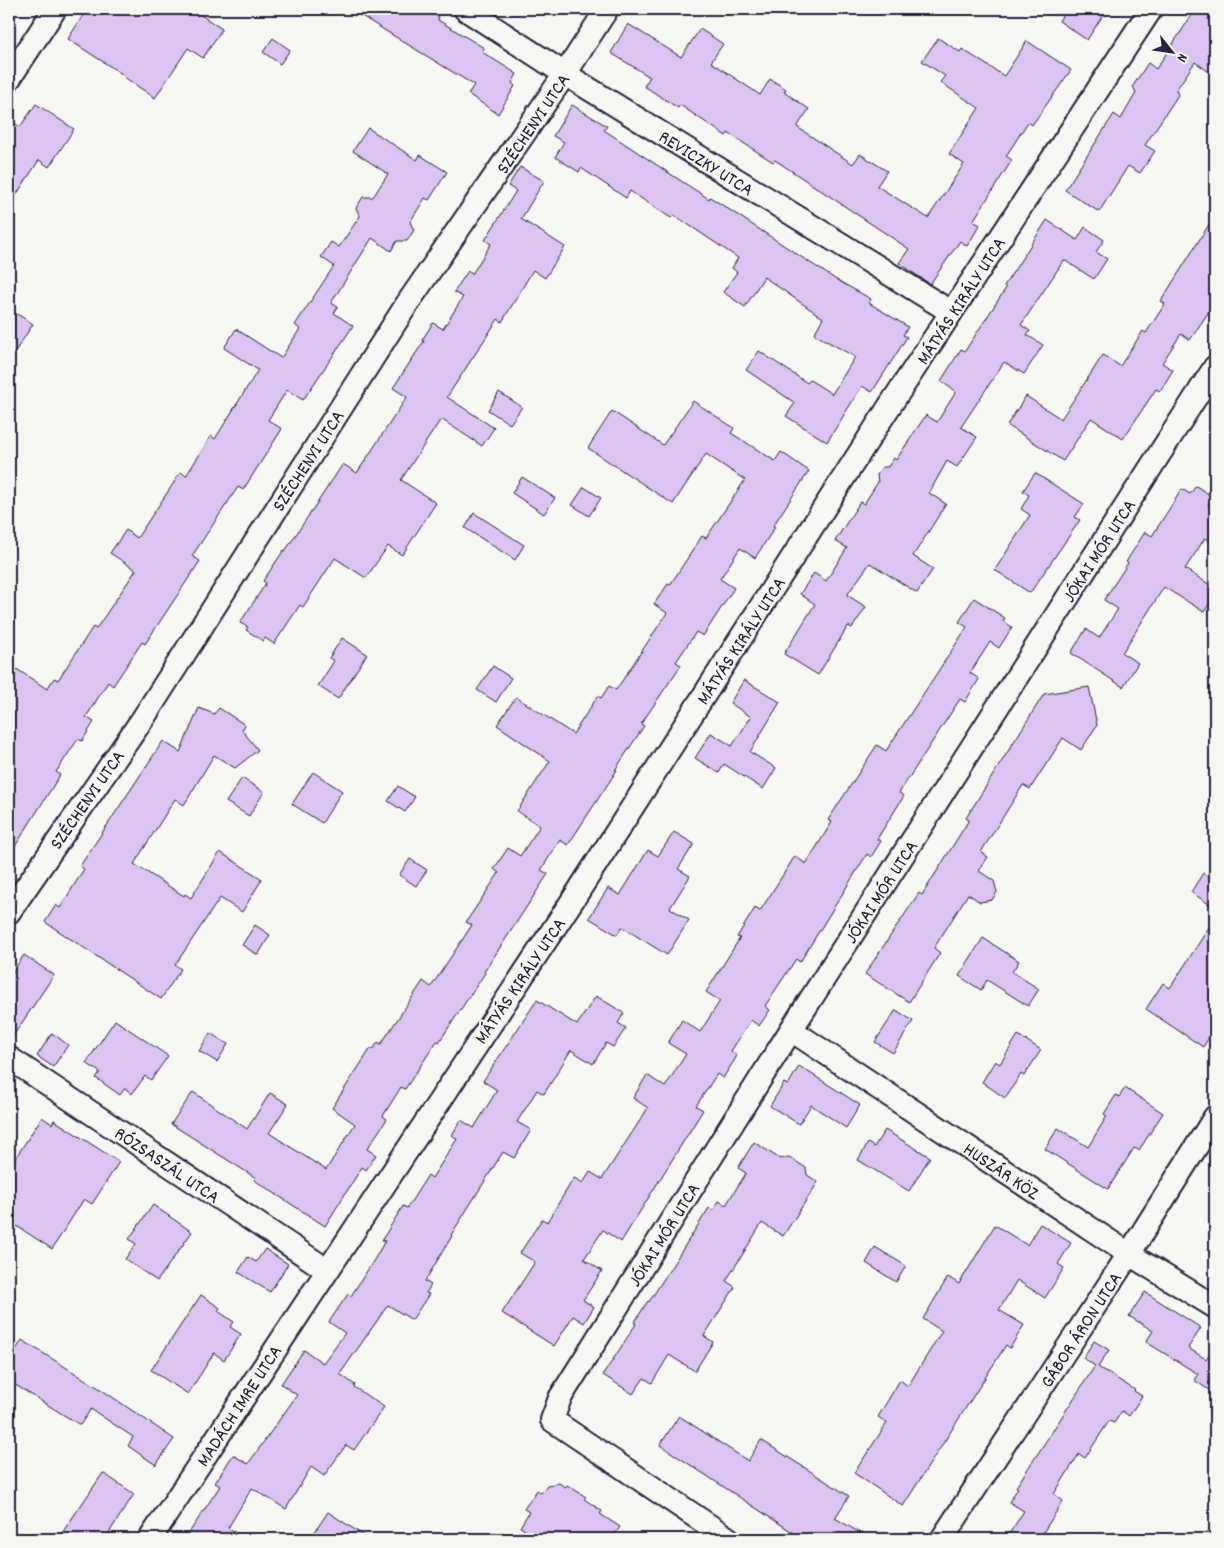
<svg xmlns="http://www.w3.org/2000/svg" width="1224" height="1548" font-family="Dekko,sans-serif">
	<style>
		.building { fill: #dcc3f3; stroke: #22223b }
		.lines { fill: none; stroke-linecap: round; stroke-linejoin: round }
		.minor-casing { stroke: #22223b; stroke-width: 26 }
		.minor { stroke: #f6f6f2; stroke-width: 22 }
		.labels { text-anchor: middle; stroke-width: 4; stroke-linejoin: round; paint-order: stroke }
		.street-label { font-size: 19px; fill: #22223b; stroke: #f6f6f2 }
	</style>
	<rect width="100%" height="100%" fill="#f6f6f2"/>
	<filter id="ink" filterUnits="userSpaceOnUse"><feTurbulence type="fractalNoise" baseFrequency=".02" numOctaves="2"/><feDisplacementMap in="SourceGraphic" scale="10" xChannelSelector="R" yChannelSelector="G"/><feConvolveMatrix kernelMatrix="1 2 1 2 8 2 1 2 1" color-interpolation-filters="sRGB"/></filter>
	<g filter="url(#ink)">
		<g class="building">
			<path d="M87,9H192L222,29L203,58L188,48L155,98L124,77L125,76L68,39Z"/>
			<path d="M350,9H425L439,17L438,20L484,48L482,52L517,74L512,83L515,86L498,114L468,94L474,85Z"/>
			<path d="M1066,9H1107L1087,40L1059,21Z"/>
			<path d="M1196,9H1215V76L1195,62L1176,90L1178,95L1145,145L1155,151L1140,173L1128,166L1099,212L1065,190L1114,114L1121,119L1136,93L1133,86L1148,63L1156,69Z"/>
			<path d="M628,24L681,57L700,29L723,44L711,62L760,95L770,79L786,89L784,92L809,109L797,127L853,164L860,154L887,171L877,186L928,218L964,164L949,154L979,108L940,82L945,76L922,61L938,38L960,52L962,49L1004,76L1027,41L1071,70L1032,125L1028,122L1006,156L1012,160L973,221L980,225L967,246L960,241L930,284L899,263L909,249L775,160L773,162L728,133L726,136L680,105L678,108L644,86L650,77L611,53Z"/>
			<path d="M273,38L290,50L280,64L263,52Z"/>
			<path d="M36,104L74,129L49,167L39,160L9,206V119L20,127Z"/>
			<path d="M572,105L607,126L604,130L675,177L709,199L710,197L835,279L871,299L869,303L908,327L903,335L907,337L872,392L862,386L827,442L786,416L795,403L746,370L759,351L807,383L810,380L832,394L855,357L814,334L823,318L764,277L745,307L723,292L737,272L732,268L738,258L674,215L671,218L630,191L626,198L581,168L579,172L555,157L564,142L553,136Z"/>
			<path d="M368,128L417,160L420,155L447,172L429,200L425,198L410,222L414,230L407,241H397L391,251L372,238L331,303L338,307L334,313L353,326L303,400L287,390L268,420L282,429L243,490L238,487L192,556L200,561L145,644L142,642L113,686L108,682L86,717L94,722L82,741L78,739L56,772L60,775L9,856V664L47,689L54,678L58,680L93,627L96,629L136,570L110,553L126,530L137,538L181,472L186,476L211,436L215,439L258,370L224,348L236,329L281,358L300,329L295,325L334,266L321,257L331,242L339,247L360,216L356,208L363,197H373L388,174L353,151Z"/>
			<path d="M520,167L544,181L521,219L565,247L545,278L533,270L502,322L498,319L447,397L494,428L482,446L441,419L401,480L436,503L402,555L388,546L366,578L335,558L303,607L300,605L274,644L265,638L263,641L246,630L248,627L240,623L266,583L263,581L284,550L285,551L343,464L357,473L407,397L393,388L424,341L422,340L433,323L443,329L463,297L454,292L468,271L472,274L491,244L485,240L516,191L508,186Z"/>
			<path d="M1215,215V302L1190,340L1181,334L1162,363L1173,370L1160,391L1156,389L1123,439L1091,418L1063,461L1007,425L1026,396L1061,419L1103,355L1120,366L1143,331L1146,333L1165,304L1161,301Z"/>
			<path d="M1047,220L1077,240L1085,227L1104,240L1096,252L1107,259L1094,279L1064,260L1021,325L1030,331L1027,335L1043,345L1024,374L1004,362L961,427L977,437L957,467L947,461L929,493L946,504L913,556L933,569L917,593L870,563L847,595L866,607L852,628L848,626L818,675L784,654L815,604L800,594L814,573L826,581L847,548L835,541L860,502L864,504L878,482L877,475L882,467H888L894,458L896,460L926,415L937,422L956,392L941,381L961,349L965,351L1006,288L1004,286Z"/>
			<path d="M9,309L33,324L9,361Z"/>
			<path d="M499,392L522,407L510,424L488,410Z"/>
			<path d="M693,401L734,428L731,433L761,452L775,461L781,452L809,471L773,526L775,527L755,558L740,548L720,579L734,588L703,636L696,632L676,662L681,665L641,724L644,726L615,770H617L568,845L560,840L541,870L548,874L484,972L485,973L439,1042L437,1041L405,1089L401,1087L383,1116L387,1119L367,1149L376,1155L366,1170L362,1167L325,1226L254,1180L256,1178L171,1124L193,1092L247,1129L270,1093L288,1104L269,1133L326,1170L355,1124L332,1108L371,1048L373,1050L378,1042L381,1044L423,981L431,987L472,925L466,922L499,873L494,869L508,848L520,856L540,826L517,811L550,761L497,725L516,697L573,734L598,696L601,698L609,686L616,690L667,613L654,604L668,584L670,585L702,536L706,538L745,480L706,454L673,504L588,448L612,411L663,445Z"/>
			<path d="M1035,473L1084,504L1075,517L1080,520L1030,593L995,570L1030,515L1021,509L1029,495L1023,491Z"/>
			<path d="M522,477L555,498L544,514L512,493Z"/>
			<path d="M1196,486L1213,497L1208,505L1215,510V545L1205,538L1185,569L1215,588V595L1204,612L1164,587L1122,653L1138,663L1123,687L1071,653L1086,629L1099,638L1118,609L1104,600L1128,563L1126,562L1145,532L1152,536L1182,489L1190,494Z"/>
			<path d="M584,487L601,498L589,516L572,505Z"/>
			<path d="M474,513L524,545L515,560L465,528Z"/>
			<path d="M974,598L1005,618L1003,621L1012,627L999,648L990,642L970,673L979,679L965,702L960,699L899,793L904,796L877,839L881,841L871,857L867,854L800,962L796,959L774,992L765,1006L770,1010L759,1026L751,1020L731,1051L737,1056L723,1078L717,1074L696,1106L703,1110L621,1242L603,1230L584,1259L602,1271L583,1300L594,1307L584,1323L573,1316L554,1346L502,1313L535,1262L520,1253L542,1219L547,1222L574,1178L583,1183L590,1172L602,1179L648,1108L633,1098L647,1075L665,1087L686,1054L668,1043L682,1020L700,1032L720,1001L706,992L740,938L737,937L755,908L760,911L795,856L806,864L832,822L828,820L877,745L886,751L967,627L959,622Z"/>
			<path d="M342,638L367,654L338,699L318,686L334,661L329,658Z"/>
			<path d="M493,666L511,678L496,702L477,690Z"/>
			<path d="M744,680L780,702L750,752L776,768L763,789L724,764L719,773L695,758L711,733L732,746L751,717L730,703Z"/>
			<path d="M1089,687L1097,725L1081,750L1063,738L1030,789L1023,785L981,852L988,857L979,871L994,881L997,892L992,900L980,902L968,894L934,948L940,953L909,1002L865,974L919,893L922,895L969,820L966,818L1044,694Z"/>
			<path d="M199,708L214,714L219,708L245,725L242,730L258,750L235,768L214,755L184,805L175,799L134,864L184,896L185,894L191,898L220,852L262,879L242,912L220,898L175,965L181,969L161,999L45,922L56,905L60,908L84,869L80,866L163,741L180,752Z"/>
			<path d="M313,772L342,791L322,823L292,804Z"/>
			<path d="M242,778L264,792L249,816L226,802Z"/>
			<path d="M398,786L415,797L405,812L388,801Z"/>
			<path d="M674,832L694,844L678,869L690,876L670,908L689,920L667,955L622,927L617,935L589,918L608,888L620,895L648,850L658,856Z"/>
			<path d="M410,859L427,870L416,886L399,875Z"/>
			<path d="M1203,873L1215,881V908L1191,892Z"/>
			<path d="M1215,918V1028L1203,1047L1146,1009L1163,983L1170,988Z"/>
			<path d="M255,925L270,935L258,955L242,945Z"/>
			<path d="M983,938L1019,961L1012,972L1039,989L1028,1006L987,980L981,990L959,976Z"/>
			<path d="M24,955L54,975L9,1042V977Z"/>
			<path d="M596,996L624,1013L618,1023L626,1028L613,1047L606,1043L593,1064L571,1050L544,1094L537,1090L517,1122L531,1130L514,1158L503,1152L451,1235L452,1236L425,1281L431,1285L426,1293L429,1294L412,1320L388,1305L340,1374L355,1385L354,1387L384,1407L354,1450L346,1445L324,1476L311,1467L286,1509L252,1488L228,1528L245,1539H185L220,1486L215,1483L233,1455L248,1464L297,1395L281,1384L304,1350L323,1363L345,1333L329,1322L348,1294L351,1296L374,1260L385,1241L382,1240L403,1206L407,1208L428,1175L432,1178L457,1139L452,1135L461,1120L474,1128L497,1090L483,1081L537,1000L577,1025Z"/>
			<path d="M896,1010L913,1021L893,1053L875,1042Z"/>
			<path d="M115,1020L168,1056L151,1080L145,1076L132,1094L125,1088L120,1095L96,1078L100,1072L86,1063Z"/>
			<path d="M52,1033L68,1045L53,1067L37,1056Z"/>
			<path d="M210,1033L228,1044L217,1062L199,1051Z"/>
			<path d="M1018,1035L1041,1050L1024,1076L1021,1074L1005,1098L982,1082L995,1061L1000,1064Z"/>
			<path d="M799,1066L860,1105L846,1128L811,1105L799,1124L770,1106L784,1083L788,1085Z"/>
			<path d="M1125,1088L1163,1113L1139,1150L1134,1148L1108,1189L1045,1149L1058,1128L1088,1147L1107,1116L1104,1114L1116,1095L1119,1097Z"/>
			<path d="M42,1117L52,1124L54,1120L119,1162L92,1204L84,1199L52,1249L9,1221V1168Z"/>
			<path d="M885,1130L930,1157L909,1191L858,1160L868,1143L874,1147Z"/>
			<path d="M754,1142L780,1159L789,1157L806,1168L807,1175L818,1182L783,1236L762,1223L726,1281L735,1287L704,1336L713,1342L695,1371L669,1355L652,1383L644,1378L633,1394L603,1375L636,1324L634,1323L648,1301L649,1302L709,1208L713,1210L719,1201L726,1205L746,1173L738,1168Z"/>
			<path d="M153,1205L192,1232L157,1281L125,1259L136,1244L129,1239Z"/>
			<path d="M1040,1224L1071,1243L1058,1264L1064,1268L1045,1298L1017,1280L999,1310L1024,1325L1010,1348L1006,1345L903,1506L854,1473L887,1423L878,1417L900,1380L908,1386L942,1331L923,1319L948,1277L959,1284L995,1225L1027,1245Z"/>
			<path d="M875,1247L906,1266L896,1282L866,1263Z"/>
			<path d="M265,1249L288,1264L270,1292L238,1272L248,1257L256,1262Z"/>
			<path d="M1145,1292L1201,1328L1188,1348L1206,1359L1215,1345V1394L1194,1380L1198,1374L1146,1342L1153,1331L1129,1316Z"/>
			<path d="M201,1295L220,1308L218,1311L234,1322L230,1327L241,1334L224,1360L214,1353L188,1394L151,1370Z"/>
			<path d="M22,1340L102,1390L174,1439L156,1465L128,1446L133,1437L91,1409L80,1425L9,1381V1361Z"/>
			<path d="M1094,1341L1109,1350L1098,1367L1135,1390L1134,1391L1142,1396L1129,1416L1122,1411L1114,1423L1109,1421L1085,1458L1079,1454L1054,1494L1063,1501L1039,1539H1006L1024,1511L1009,1502L1018,1488L1016,1487L1095,1366L1083,1358Z"/>
			<path d="M679,1416L748,1461L761,1440L849,1496L835,1518L870,1539H803L777,1522L660,1445Z"/>
			<path d="M103,1473L134,1494L105,1539H58Z"/>
			<path d="M559,1483L565,1487L567,1485L586,1497L584,1499L602,1511L600,1514L620,1527L611,1539H539L520,1527L529,1512L524,1509L537,1490L541,1493L547,1485Z"/>
			<path d="M328,1512L369,1539H310Z"/>
		</g>
		<g class="lines">
			<defs>
				<g id="minor">
					<path d="M465,9L565,74L951,312"/>
					<path d="M9,79L55,9"/>
					<path d="M9,912L144,717L407,304L565,74L607,9"/>
					<path d="M791,1030L1129,1254L1215,1307"/>
					<path d="M9,1058L327,1270"/>
					<path d="M150,1539L576,895L889,407L1151,9"/>
					<path d="M729,1539L552,1420L560,1398L791,1030L1215,367"/>
					<path d="M942,1539L1129,1254L1215,1117"/>
				</g>
			</defs>
			<use href="#minor" class="minor-casing"/>
			<use href="#minor" class="minor"/>
		</g>
	</g>
	<g class="labels">
		<g class="street-label">
			<text transform="translate(532 123) rotate(-56)" y="7">SZÉCHENYI UTCA</text>
			<text transform="translate(707 162) rotate(32)" y="7">REVICZKY UTCA</text>
			<text transform="translate(960 300) rotate(-57)" y="7">MÁTYÁS KIRÁLY UTCA</text>
			<text transform="translate(307 460) rotate(-57)" y="7">SZÉCHENYI UTCA</text>
			<text transform="translate(1098 550) rotate(-57)" y="7">JÓKAI MÓR UTCA</text>
			<text transform="translate(740 640) rotate(-57)" y="7">MÁTYÁS KIRÁLY UTCA</text>
			<text transform="translate(86 799) rotate(-55)" y="7">SZÉCHENYI UTCA</text>
			<text transform="translate(880 891) rotate(-57)" y="7">JÓKAI MÓR UTCA</text>
			<text transform="translate(519 980) rotate(-56)" y="7">MÁTYÁS KIRÁLY UTCA</text>
			<text transform="translate(168 1164) rotate(34)" y="7">RÓZSASZÁL UTCA</text>
			<text transform="translate(1002 1170) rotate(34)" y="7">HUSZÁR KÖZ</text>
			<text transform="translate(663 1234) rotate(-58)" y="7">JÓKAI MÓR UTCA</text>
			<text transform="translate(1080 1329) rotate(-57)" y="7">GÁBOR ÁRON UTCA</text>
			<text transform="translate(238 1405) rotate(-57)" y="7">MADÁCH IMRE UTCA</text>
		</g>
	</g>
	<rect width="1224" height="1548" fill="none" stroke="#f6f6f2" stroke-width="30"/>
	<rect x="15" y="15" width="1194" height="1518" fill="none" stroke="#22223b" stroke-width="2" filter="url(#ink)"/>
	<g transform="translate(1172 52) rotate(120)" stroke="#f6f6f2" stroke-width="4" paint-order="stroke">
	<path d="M0-4L9 19L0 12L-9 19Z" fill="#22223b"/>
	<text y="-8" font-size="14" font-weight="bold" text-anchor="middle" fill="#22223b">N</text>
	</g>
</svg>
